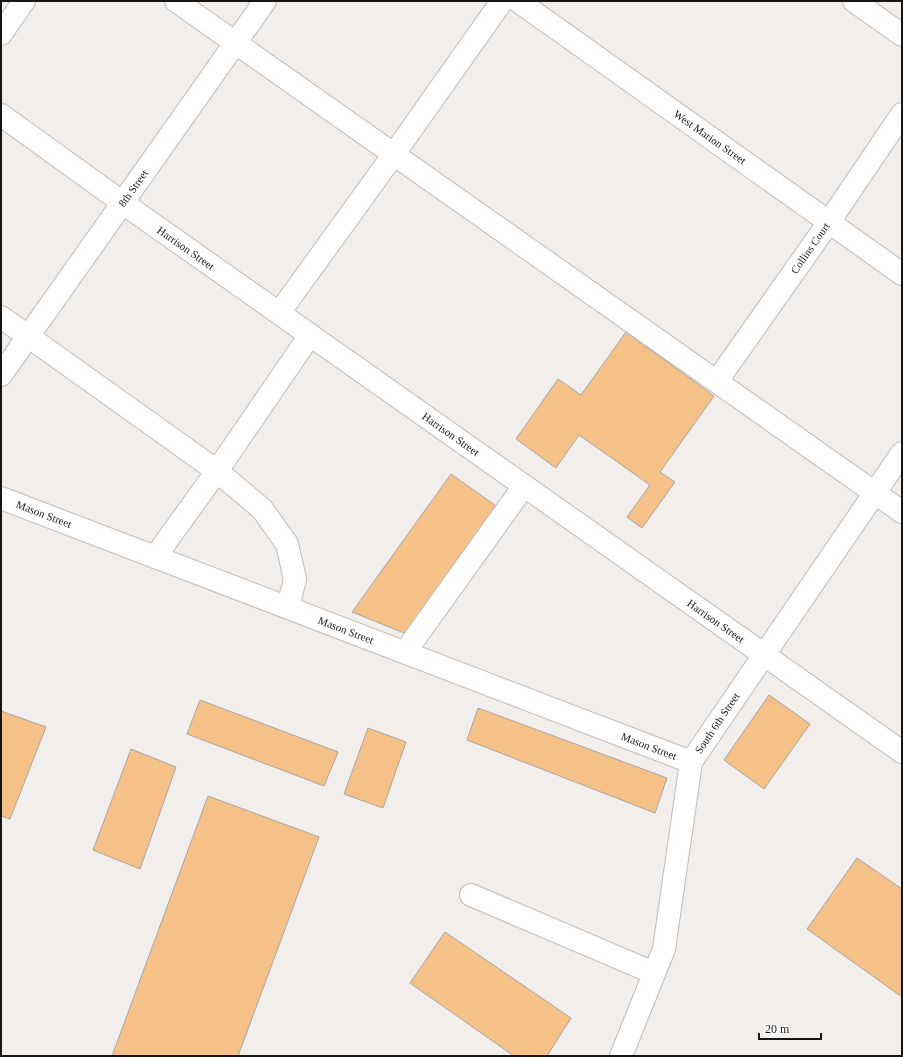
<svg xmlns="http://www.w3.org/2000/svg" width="903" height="1057" font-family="'Times New Roman',serif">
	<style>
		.building { fill: #f6c189; stroke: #a8a4a1 }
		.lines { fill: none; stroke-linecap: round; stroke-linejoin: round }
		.minor-casing { stroke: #bfbbb8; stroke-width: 24 }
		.minor { stroke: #fff; stroke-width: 22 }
		.labels { text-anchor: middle; stroke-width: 3; stroke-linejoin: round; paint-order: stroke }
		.street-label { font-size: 11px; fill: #161514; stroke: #fff }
	</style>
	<rect width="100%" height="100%" fill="#f2eeeb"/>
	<g class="building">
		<path d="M626,332L714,396L660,472L675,482L642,528L627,517L650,485L579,435L556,468L516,439L558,379L581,395Z"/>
		<path d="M451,474L499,508L409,635L352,612Z"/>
		<path d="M769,695L810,724L764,789L724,760Z"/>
		<path d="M200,700L338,752L324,786L187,734Z"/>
		<path d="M478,708L667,778L655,813L467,740Z"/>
		<path d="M1,711L46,727L10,819L1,816Z"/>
		<path d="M368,728L406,742L383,808L344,794Z"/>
		<path d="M131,749L176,767L140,869L93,850Z"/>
		<path d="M208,796L319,837L238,1056H112Z"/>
		<path d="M857,858L902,889V997L807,929Z"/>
		<path d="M445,932L571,1018L547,1056H514L410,983Z"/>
	</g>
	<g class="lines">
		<defs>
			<g id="minor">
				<path d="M176,1L902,512"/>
				<path d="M518,1L902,274"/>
				<path d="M854,1L902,35"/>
				<path d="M1,34L24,1"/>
				<path d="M1,115L144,218L902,752"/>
				<path d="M279,313L394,154L502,1"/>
				<path d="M1,317L217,471L262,509L287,544L295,579L288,607"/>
				<path d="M1,375L265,1"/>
				<path d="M717,381L829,222L902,114"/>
				<path d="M1,498L691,762"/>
				<path d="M155,557L217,471L310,335"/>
				<path d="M405,652L524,486"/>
				<path d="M471,895L654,973"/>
				<path d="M621,1056L664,949L691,762L902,453"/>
			</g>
		</defs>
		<use href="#minor" class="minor-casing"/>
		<use href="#minor" class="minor"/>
	</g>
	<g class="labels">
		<g class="street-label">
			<text transform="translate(710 137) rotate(35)" y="4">West Marion Street</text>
			<text transform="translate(133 188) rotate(-55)" y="4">8th Street</text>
			<text transform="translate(186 248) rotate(35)" y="4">Harrison Street</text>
			<text transform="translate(810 248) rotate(-55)" y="4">Collins Court</text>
			<text transform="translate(451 434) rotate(35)" y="4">Harrison Street</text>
			<text transform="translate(44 514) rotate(21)" y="4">Mason Street</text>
			<text transform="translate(716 621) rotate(35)" y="4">Harrison Street</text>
			<text transform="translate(346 630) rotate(21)" y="4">Mason Street</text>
			<text transform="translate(717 723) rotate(-56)" y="4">South 6th Street</text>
			<text transform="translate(649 746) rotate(21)" y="4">Mason Street</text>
		</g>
	</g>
	<rect width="903" height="1057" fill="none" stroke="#161514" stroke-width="4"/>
	<path d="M759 1033v6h62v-6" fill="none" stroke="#161514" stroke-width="2"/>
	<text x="765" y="1033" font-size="12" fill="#161514" stroke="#ffffff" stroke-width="3" paint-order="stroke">20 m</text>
</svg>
